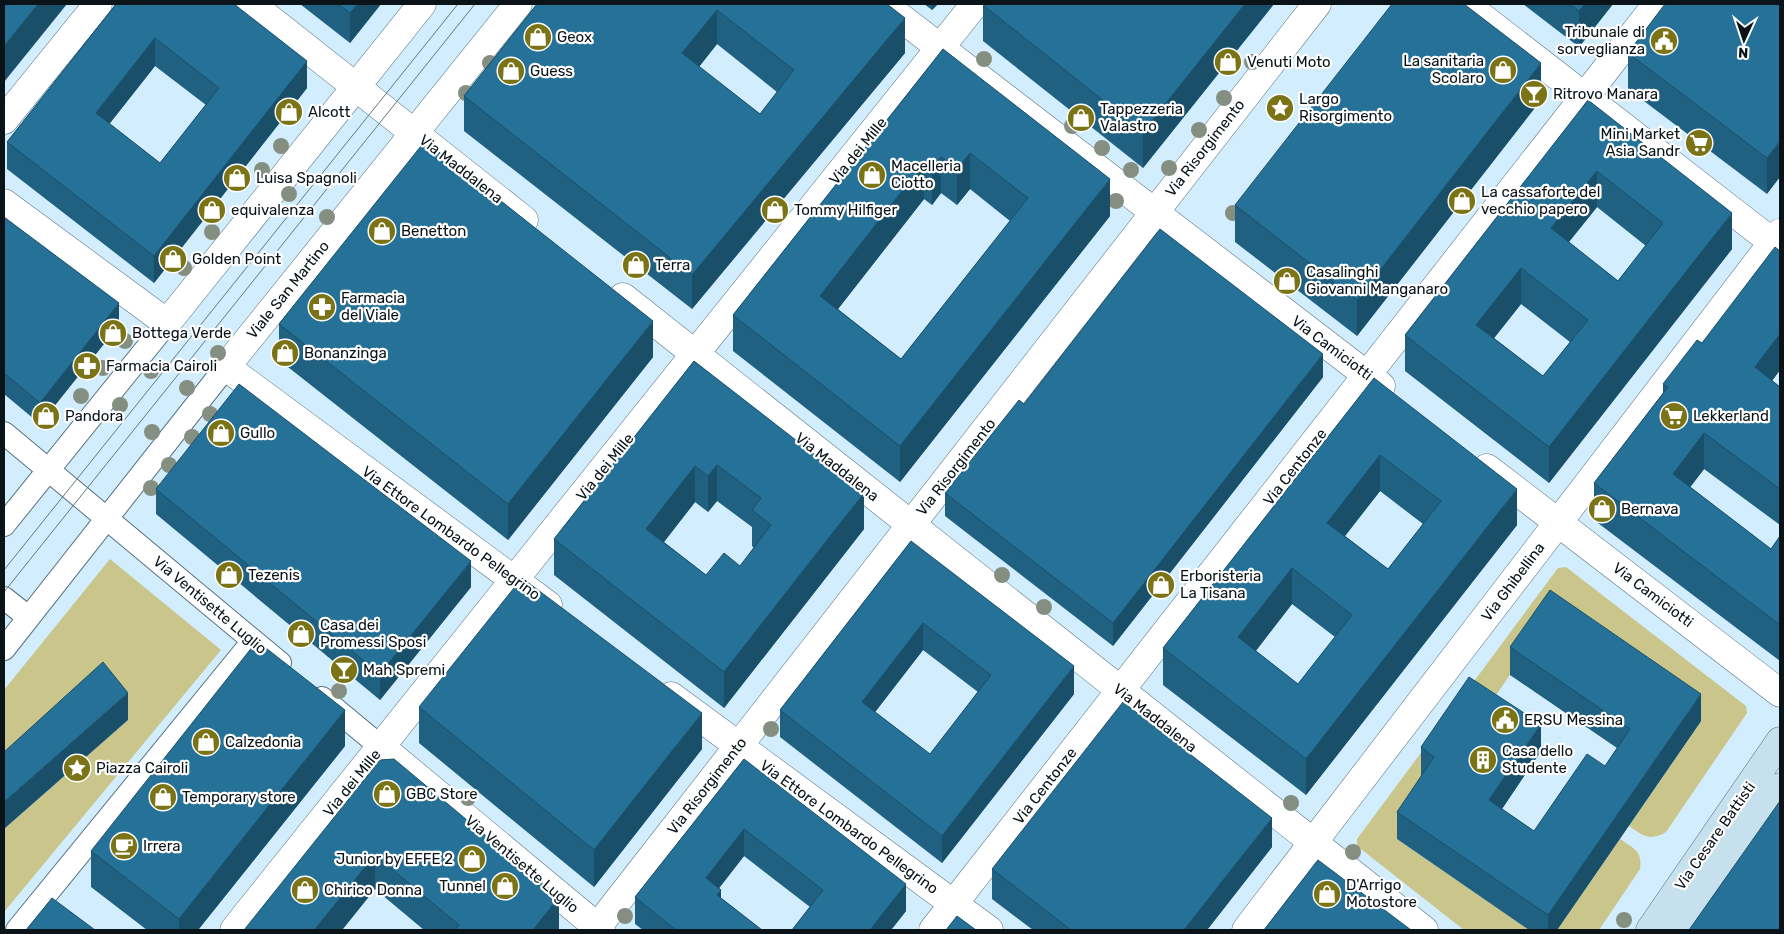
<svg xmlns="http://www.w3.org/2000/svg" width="1784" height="934" font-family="Rubik,sans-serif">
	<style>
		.green { fill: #cac68b }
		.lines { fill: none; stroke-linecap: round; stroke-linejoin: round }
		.pedestrian-casing { stroke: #59717f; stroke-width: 24 }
		.minor-casing { stroke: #59717f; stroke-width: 29 }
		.secondary-casing { stroke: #59717f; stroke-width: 29 }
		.pedestrian { stroke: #fff; stroke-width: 22 }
		.minor { stroke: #fff; stroke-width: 28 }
		.secondary { stroke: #c7e0ed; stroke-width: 28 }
		.tram { stroke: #667882; stroke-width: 1 }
		.tree { fill: #858f81 }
		.wall { fill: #206182; fill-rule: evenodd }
		.shaded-wall { fill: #1a4f6a }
		.building { fill: #257197; stroke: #1a4f6a; fill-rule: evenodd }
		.labels { text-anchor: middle; stroke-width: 4.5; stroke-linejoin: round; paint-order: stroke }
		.poi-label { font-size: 15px; fill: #091318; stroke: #fff; text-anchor: start }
		.street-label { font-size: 15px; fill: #091318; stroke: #fff }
	</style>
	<rect width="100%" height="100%" fill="#d2edfd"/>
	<g class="green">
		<path d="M110,559L221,650L4,912V829L128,720L4,780V690Z"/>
		<path d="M1566,567L1746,706L1747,713L1666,832C1650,842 1642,835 1629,826L1701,721L1549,618L1483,714L1421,774L1434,784L1397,839L1529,930H1464L1357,846V839L1558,568Z"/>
		<path d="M1620,839C1633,848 1643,851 1640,869L1599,930H1557Z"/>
	</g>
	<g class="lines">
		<defs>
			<g id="pedestrian">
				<path d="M4,433L280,663"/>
				<path d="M4,525L167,323"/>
				<path d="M4,598L28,617"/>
				<path d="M4,649L226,367"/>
				<path d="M322,698L381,747"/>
				<path d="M17,930L253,641"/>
			</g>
			<g id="minor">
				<path d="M251,4L524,220"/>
				<path d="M518,4L226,367L548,605"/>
				<path d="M883,4L1381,386"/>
				<path d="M1465,4L1780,248"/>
				<path d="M4,120L98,4"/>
				<path d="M4,203L167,323L422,4"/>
				<path d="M623,297L1424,930"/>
				<path d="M1487,468L1780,693"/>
				<path d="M671,696L989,930"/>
				<path d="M381,747L601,930"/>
				<path d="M234,930L975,4"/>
				<path d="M595,930L1317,4"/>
				<path d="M933,930L1657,4"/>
				<path d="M1246,930L1780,233"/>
			</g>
			<g id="secondary">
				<path d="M1650,930L1780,741"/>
				<path d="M1681,930L1780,787"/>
			</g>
		</defs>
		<use href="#pedestrian" class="pedestrian-casing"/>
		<use href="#minor" class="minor-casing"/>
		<use href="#secondary" class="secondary-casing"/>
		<use href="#pedestrian" class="pedestrian"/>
		<use href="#minor" class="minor"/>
		<use href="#secondary" class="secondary"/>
		<g class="tram">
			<path d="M4,570L458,4"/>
			<path d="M4,592L475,4"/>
		</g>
	</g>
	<g class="tree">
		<circle cx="984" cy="59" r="8"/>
		<circle cx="1252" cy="62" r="8"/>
		<circle cx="490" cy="63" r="8"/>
		<circle cx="466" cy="93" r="8"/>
		<circle cx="1224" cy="98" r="8"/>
		<circle cx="1072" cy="126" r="8"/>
		<circle cx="1199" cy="130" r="8"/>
		<circle cx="281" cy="146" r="8"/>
		<circle cx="1102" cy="148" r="8"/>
		<circle cx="1169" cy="168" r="8"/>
		<circle cx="262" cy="170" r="8"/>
		<circle cx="1131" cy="170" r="8"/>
		<circle cx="289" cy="194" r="8"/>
		<circle cx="1116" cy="201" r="8"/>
		<circle cx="1233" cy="213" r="8"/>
		<circle cx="327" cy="217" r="8"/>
		<circle cx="212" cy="232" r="8"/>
		<circle cx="184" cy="268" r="8"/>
		<circle cx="125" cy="341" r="8"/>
		<circle cx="218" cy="353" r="8"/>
		<circle cx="103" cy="368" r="8"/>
		<circle cx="151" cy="371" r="8"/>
		<circle cx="187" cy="388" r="8"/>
		<circle cx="81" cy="396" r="8"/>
		<circle cx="120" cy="405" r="8"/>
		<circle cx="210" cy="414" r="8"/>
		<circle cx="152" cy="432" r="8"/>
		<circle cx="192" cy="437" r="8"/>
		<circle cx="169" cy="465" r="8"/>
		<circle cx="151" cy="488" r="8"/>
		<circle cx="1002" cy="575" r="8"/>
		<circle cx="1044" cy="607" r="8"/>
		<circle cx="339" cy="691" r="8"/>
		<circle cx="771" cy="729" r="8"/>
		<circle cx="468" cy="798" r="8"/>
		<circle cx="1291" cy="803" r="8"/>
		<circle cx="1353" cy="852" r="8"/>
		<circle cx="625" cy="916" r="8"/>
		<circle cx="1624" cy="920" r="8"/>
	</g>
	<g class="wall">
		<path d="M116,4L307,88L154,283L7,169V142ZM155,66L206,105L160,163L109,124Z"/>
		<path d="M300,4H381L350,43Z"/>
		<path d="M537,4H887L905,53L692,309L464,131V96ZM717,44L777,92L760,114L699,67Z"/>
		<path d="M924,4H938L932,10Z"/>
		<path d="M983,4H1274L1143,168L983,41Z"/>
		<path d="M1523,4H1613L1579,47Z"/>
		<path d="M1780,4L1767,194L1628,89V53Z"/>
		<path d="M943,49L1110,216L900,482L733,351V315ZM970,189L1010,221L901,359L838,309L924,199L932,205L941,193L957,205Z"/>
		<path d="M1541,100L1357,336L1235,242V205Z"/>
		<path d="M1588,100L1732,249L1549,483L1405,371V335ZM1597,207L1646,246L1618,281L1569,242ZM1521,304L1570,342L1543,376L1494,338Z"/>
		<path d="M4,217L119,325L40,424L4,394Z"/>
		<path d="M1780,251V370L1772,381L1780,387V525L1704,469L1690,487L1771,549L1780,536V661L1594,520V483L1663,393V384L1702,343Z"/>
		<path d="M279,324L653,357L508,540L279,360Z"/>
		<path d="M694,361L864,529L724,708L554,575V539ZM717,501L752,527V546L754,548L740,566L706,575L664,542L695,502L708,512Z"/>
		<path d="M1323,377L1113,646L945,516V493L1024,404Z"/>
		<path d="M1374,378L1517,525L1306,795L1163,685V648ZM1380,491L1423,524L1388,569L1345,536ZM1292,604L1335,637L1298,684L1256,651Z"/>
		<path d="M156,489L471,587L380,700L156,514Z"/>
		<path d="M911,541L1074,694L942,863L780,737V710ZM923,650L978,692L930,754L875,712Z"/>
		<path d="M1510,647L1701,721L1557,930H1529L1397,839V812L1422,775H1421V747L1541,751L1502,809L1534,831L1605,766L1617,748L1510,675Z"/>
		<path d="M419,707L702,749L594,887L419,743Z"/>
		<path d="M345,746L198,930H147L91,887V851Z"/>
		<path d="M744,759L906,911L891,930H792L810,907L744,856L719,888L721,898L762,930H643L635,924V897Z"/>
		<path d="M380,760L559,930H424L375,889L342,930Z"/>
		<path d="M1272,847L1207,930H1033L992,899V869Z"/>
	</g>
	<g class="shaded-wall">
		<path d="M38,4H67L4,82V46Z"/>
		<path d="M358,4H381L350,43V13Z"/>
		<path d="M932,4H938L932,10Z"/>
		<path d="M1245,4H1274L1143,168V132Z"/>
		<path d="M1585,4H1613L1579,47V11Z"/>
		<path d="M717,10V44L682,88V53Z"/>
		<path d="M905,18V53L692,309V275Z"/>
		<path d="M155,38V66L96,141V113Z"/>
		<path d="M307,61V88L154,283V256Z"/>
		<path d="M1541,63V100L1357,336V300Z"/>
		<path d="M1780,141V177L1767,194V158Z"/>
		<path d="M970,153V189L957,205V169Z"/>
		<path d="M941,157V193L932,205V169Z"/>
		<path d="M924,163V199L820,332V296Z"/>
		<path d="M1597,171V207L1551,264V228Z"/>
		<path d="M1110,179V216L900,482V446Z"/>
		<path d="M1732,213V249L1549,483V447Z"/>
		<path d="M1521,268V304L1476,361V325Z"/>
		<path d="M119,303V325L40,424V403Z"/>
		<path d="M653,321V357L508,540V504Z"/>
		<path d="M1780,334V370L1755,403V367Z"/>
		<path d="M1323,354V377L1113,646V623Z"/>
		<path d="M1704,433V469L1673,510V474Z"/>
		<path d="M1380,455V491L1327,559V523Z"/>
		<path d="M717,465V501L708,512V476Z"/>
		<path d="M695,466V502L646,565V529Z"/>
		<path d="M1517,489V525L1306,795V759Z"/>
		<path d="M864,493V529L724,708V672Z"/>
		<path d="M471,561V587L380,700V674Z"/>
		<path d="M1292,568V604L1238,673V637Z"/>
		<path d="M923,623V650L862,729V702Z"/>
		<path d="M1074,666V694L942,863V836Z"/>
		<path d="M128,693V720L4,829V802Z"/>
		<path d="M1701,694V721L1557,930H1548V915Z"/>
		<path d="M345,710V746L198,930H179V919Z"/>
		<path d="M702,713V749L594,887V850Z"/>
		<path d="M1541,724V751L1489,828V800Z"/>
		<path d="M1272,818V847L1207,930H1184Z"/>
		<path d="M744,829V856L706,905V878Z"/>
		<path d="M375,855V889L342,930H314Z"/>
		<path d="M906,884V911L891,930H870Z"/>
		<path d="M721,890V917L717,895Z"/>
		<path d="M559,897V930H533Z"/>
	</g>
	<g class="building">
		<path d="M4,4H38L4,46Z"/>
		<path d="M116,4H234L307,61L154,256L7,142ZM155,38L219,88L160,163L96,113Z"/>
		<path d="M338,4H358L350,13Z"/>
		<path d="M537,4H887L905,18L692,275L464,96ZM717,10L794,70L760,114L682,53Z"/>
		<path d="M983,4H1245L1143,132L983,5Z"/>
		<path d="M1392,4H1464L1541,63L1357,300L1235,205Z"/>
		<path d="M1570,4H1585L1579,11Z"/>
		<path d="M1665,4H1780V141L1767,158L1628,53Z"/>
		<path d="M943,49L1110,179L900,446L733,315ZM970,153L1028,198L901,359L820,296L924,163L932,169L941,157L957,169Z"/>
		<path d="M1588,100L1732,213L1549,447L1405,335ZM1597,171L1663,223L1618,281L1551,228ZM1521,268L1588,320L1543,376L1476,325Z"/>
		<path d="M425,141L653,321L508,504L279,324Z"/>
		<path d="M4,217L119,303L40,403L4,373Z"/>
		<path d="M1160,229L1323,354L1113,623L945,493L1019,400L1024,404Z"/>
		<path d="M1775,247L1780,251V334L1755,367L1780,387V489L1704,433L1673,474L1771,549L1780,536V625L1594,483L1668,387L1663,384L1697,340L1702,343Z"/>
		<path d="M694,361L864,493L724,672L554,539ZM717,465L761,498L752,510L771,525L740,566L724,553L706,575L646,529L695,466L708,476Z"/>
		<path d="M1374,378L1517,489L1306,759L1163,648ZM1380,455L1441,501L1388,569L1327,523ZM1292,568L1352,615L1298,684L1238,637Z"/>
		<path d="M239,384L471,561L380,674L156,489Z"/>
		<path d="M911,541L1074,666L942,836L780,710ZM923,623L991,675L930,754L862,702Z"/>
		<path d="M522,578L702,713L594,850L419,707Z"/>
		<path d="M1550,590L1701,694L1548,915L1397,812L1434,757L1421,747L1469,677L1541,724L1489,800L1534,831L1587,754L1605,766L1630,729L1510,647Z"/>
		<path d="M257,641L345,710L179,919L91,851Z"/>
		<path d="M103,662L128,693L4,802V752Z"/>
		<path d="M1123,702L1272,818L1184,930H1071L992,869Z"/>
		<path d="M394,759L559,897L533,930H455L459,925L375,855L314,930H244L380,760Z"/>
		<path d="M744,759L906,884L870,930H792L823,890L744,829L706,878L721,890L717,895L762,930H676L635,897Z"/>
		<path d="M1780,801V930H1689Z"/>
		<path d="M1318,860L1411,930H1264Z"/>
		<path d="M52,898L95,930H26Z"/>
		<path d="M957,916L976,930H946Z"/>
	</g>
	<defs>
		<symbol id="shop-disc" viewBox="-11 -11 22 22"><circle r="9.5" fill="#7b7416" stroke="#fff"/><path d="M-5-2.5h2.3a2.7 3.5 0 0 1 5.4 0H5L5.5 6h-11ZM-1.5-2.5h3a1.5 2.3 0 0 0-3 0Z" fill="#fff"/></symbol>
		<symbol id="civic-disc" viewBox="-11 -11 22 22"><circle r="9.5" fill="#7b7416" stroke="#fff"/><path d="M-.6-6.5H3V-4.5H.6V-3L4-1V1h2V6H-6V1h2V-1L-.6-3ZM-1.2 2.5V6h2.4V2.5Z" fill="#fff"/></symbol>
		<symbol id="bar-disc" viewBox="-11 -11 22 22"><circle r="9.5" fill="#7b7416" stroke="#fff"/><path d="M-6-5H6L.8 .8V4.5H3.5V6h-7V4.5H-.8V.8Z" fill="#fff"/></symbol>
		<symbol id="sight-disc" viewBox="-11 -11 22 22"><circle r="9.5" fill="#7b7416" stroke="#fff"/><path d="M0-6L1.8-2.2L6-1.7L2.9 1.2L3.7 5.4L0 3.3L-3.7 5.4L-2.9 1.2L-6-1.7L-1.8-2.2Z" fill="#fff"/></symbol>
		<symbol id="supermarket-disc" viewBox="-11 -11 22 22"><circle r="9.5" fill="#7b7416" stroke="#fff"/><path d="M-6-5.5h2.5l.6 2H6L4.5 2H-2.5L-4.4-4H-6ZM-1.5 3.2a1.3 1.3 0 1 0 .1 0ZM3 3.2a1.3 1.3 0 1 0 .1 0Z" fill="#fff"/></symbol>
		<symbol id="pharmacy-disc" viewBox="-11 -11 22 22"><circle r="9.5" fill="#7b7416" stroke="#fff"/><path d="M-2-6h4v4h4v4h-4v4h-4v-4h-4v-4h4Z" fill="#fff"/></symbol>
		<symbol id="building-disc" viewBox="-11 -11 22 22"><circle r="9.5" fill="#7b7416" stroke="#fff"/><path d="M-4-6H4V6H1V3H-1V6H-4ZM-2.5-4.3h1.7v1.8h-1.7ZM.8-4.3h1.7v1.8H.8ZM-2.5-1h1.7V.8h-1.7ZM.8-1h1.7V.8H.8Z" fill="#fff"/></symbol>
		<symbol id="cafe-disc" viewBox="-11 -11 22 22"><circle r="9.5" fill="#7b7416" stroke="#fff"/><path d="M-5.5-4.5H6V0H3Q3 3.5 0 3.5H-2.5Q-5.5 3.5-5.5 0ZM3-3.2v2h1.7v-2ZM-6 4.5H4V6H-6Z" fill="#fff"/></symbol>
	</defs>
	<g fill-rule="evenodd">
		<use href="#shop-disc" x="522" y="21" width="32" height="32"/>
		<use href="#civic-disc" x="1648" y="25" width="32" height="32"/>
		<use href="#shop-disc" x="1212" y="46" width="32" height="32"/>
		<use href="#shop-disc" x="1487" y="54" width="32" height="32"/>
		<use href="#shop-disc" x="495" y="55" width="32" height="32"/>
		<use href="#bar-disc" x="1518" y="78" width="32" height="32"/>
		<use href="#sight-disc" x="1264" y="92" width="32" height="32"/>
		<use href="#shop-disc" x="273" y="96" width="32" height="32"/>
		<use href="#shop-disc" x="1065" y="102" width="32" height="32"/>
		<use href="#supermarket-disc" x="1683" y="127" width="32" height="32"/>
		<use href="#shop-disc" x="856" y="159" width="32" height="32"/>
		<use href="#shop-disc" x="221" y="162" width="32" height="32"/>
		<use href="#shop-disc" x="1446" y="185" width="32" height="32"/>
		<use href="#shop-disc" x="196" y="194" width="32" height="32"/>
		<use href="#shop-disc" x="759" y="194" width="32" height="32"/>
		<use href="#shop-disc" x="366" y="215" width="32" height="32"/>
		<use href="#shop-disc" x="157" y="243" width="32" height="32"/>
		<use href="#shop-disc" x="620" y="249" width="32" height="32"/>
		<use href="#shop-disc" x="1271" y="265" width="32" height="32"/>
		<use href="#pharmacy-disc" x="306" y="291" width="32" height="32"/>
		<use href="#shop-disc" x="97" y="317" width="32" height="32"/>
		<use href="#shop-disc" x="269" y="337" width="32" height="32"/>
		<use href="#pharmacy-disc" x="71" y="350" width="32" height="32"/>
		<use href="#shop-disc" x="30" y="400" width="32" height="32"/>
		<use href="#supermarket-disc" x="1658" y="400" width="32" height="32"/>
		<use href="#shop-disc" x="205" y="417" width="32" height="32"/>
		<use href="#shop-disc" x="1586" y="493" width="32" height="32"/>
		<use href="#shop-disc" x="213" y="559" width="32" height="32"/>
		<use href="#shop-disc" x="1145" y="569" width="32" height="32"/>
		<use href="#shop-disc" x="285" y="618" width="32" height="32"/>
		<use href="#bar-disc" x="328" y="654" width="32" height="32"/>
		<use href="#civic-disc" x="1489" y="704" width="32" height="32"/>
		<use href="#shop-disc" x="190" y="726" width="32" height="32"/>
		<use href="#building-disc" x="1467" y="744" width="32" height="32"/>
		<use href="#sight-disc" x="61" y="752" width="32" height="32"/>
		<use href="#shop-disc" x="371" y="778" width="32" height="32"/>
		<use href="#shop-disc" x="147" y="781" width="32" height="32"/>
		<use href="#cafe-disc" x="108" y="830" width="32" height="32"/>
		<use href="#shop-disc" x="456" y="843" width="32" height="32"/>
		<use href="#shop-disc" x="489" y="870" width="32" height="32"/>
		<use href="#shop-disc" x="289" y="874" width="32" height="32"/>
		<use href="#shop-disc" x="1311" y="878" width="32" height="32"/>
	</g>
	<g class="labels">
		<g class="poi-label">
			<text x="1645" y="37" text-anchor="end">Tribunale di<tspan x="1645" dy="17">sorveglianza</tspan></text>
			<text x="557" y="42">Geox</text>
			<text x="1484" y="66" text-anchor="end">La sanitaria<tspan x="1484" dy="17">Scolaro</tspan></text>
			<text x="1247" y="67">Venuti Moto</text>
			<text x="530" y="76">Guess</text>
			<text x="1553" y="99">Ritrovo Manara</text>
			<text x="1299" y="104">Largo<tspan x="1299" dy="17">Risorgimento</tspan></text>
			<text x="1100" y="114">Tappezzeria<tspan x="1100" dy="17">Valastro</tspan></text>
			<text x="308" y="117">Alcott</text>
			<text x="1680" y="139" text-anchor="end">Mini Market<tspan x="1680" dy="17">Asia Sandr</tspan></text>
			<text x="891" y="171">Macelleria<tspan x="891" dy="17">Ciotto</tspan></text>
			<text x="256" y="183">Luisa Spagnoli</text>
			<text x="1481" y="197">La cassaforte del<tspan x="1481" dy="17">vecchio papero</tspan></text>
			<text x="231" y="215">equivalenza</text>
			<text x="794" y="215">Tommy Hilfiger</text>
			<text x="401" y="236">Benetton</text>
			<text x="192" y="264">Golden Point</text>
			<text x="655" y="270">Terra</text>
			<text x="1306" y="277">Casalinghi<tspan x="1306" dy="17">Giovanni Manganaro</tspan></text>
			<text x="341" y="303">Farmacia<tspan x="341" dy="17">del Viale</tspan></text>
			<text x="132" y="338">Bottega Verde</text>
			<text x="304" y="358">Bonanzinga</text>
			<text x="106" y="371">Farmacia Cairoli</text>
			<text x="65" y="421">Pandora</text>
			<text x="1693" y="421">Lekkerland</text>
			<text x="240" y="438">Gullo</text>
			<text x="1621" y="514">Bernava</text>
			<text x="248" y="580">Tezenis</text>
			<text x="1180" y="581">Erboristeria<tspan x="1180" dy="17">La Tisana</tspan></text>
			<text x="320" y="630">Casa dei<tspan x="320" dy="17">Promessi Sposi</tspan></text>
			<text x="363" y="675">Mah Spremi</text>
			<text x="1524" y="725">ERSU Messina</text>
			<text x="225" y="747">Calzedonia</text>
			<text x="1502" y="756">Casa dello<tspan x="1502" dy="17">Studente</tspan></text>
			<text x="96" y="773">Piazza Cairoli</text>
			<text x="406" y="799">GBC Store</text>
			<text x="182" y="802">Temporary store</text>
			<text x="143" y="851">Irrera</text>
			<text x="453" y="864" text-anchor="end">Junior by EFFE 2</text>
			<text x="1346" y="890">D'Arrigo<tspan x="1346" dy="17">Motostore</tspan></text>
			<text x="486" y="891" text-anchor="end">Tunnel</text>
			<text x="324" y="895">Chirico Donna</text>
		</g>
		<g class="street-label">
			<text transform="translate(1205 148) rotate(-52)" y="5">Via Risorgimento</text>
			<text transform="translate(858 151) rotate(-51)" y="5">Via dei Mille</text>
			<text transform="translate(461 169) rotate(38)" y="5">Via Maddalena</text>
			<text transform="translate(288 290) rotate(-51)" y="5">Viale San Martino</text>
			<text transform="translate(1332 348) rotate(37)" y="5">Via Camiciotti</text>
			<text transform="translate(605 467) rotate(-51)" y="5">Via dei Mille</text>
			<text transform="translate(837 467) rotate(38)" y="5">Via Maddalena</text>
			<text transform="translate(956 467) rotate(-52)" y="5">Via Risorgimento</text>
			<text transform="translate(1295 467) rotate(-52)" y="5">Via Centonze</text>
			<text transform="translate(451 533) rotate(36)" y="5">Via Ettore Lombardo Pellegrino</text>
			<text transform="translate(1513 582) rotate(-53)" y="5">Via Ghibellina</text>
			<text transform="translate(1653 595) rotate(37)" y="5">Via Camiciotti</text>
			<text transform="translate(210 605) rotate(40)" y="5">Via Ventisette Luglio</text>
			<text transform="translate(1155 718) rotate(38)" y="5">Via Maddalena</text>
			<text transform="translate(352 783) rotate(-51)" y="5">Via dei Mille</text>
			<text transform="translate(707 786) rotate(-52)" y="5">Via Risorgimento</text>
			<text transform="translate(1045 786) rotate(-52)" y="5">Via Centonze</text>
			<text transform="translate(849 827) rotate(36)" y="5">Via Ettore Lombardo Pellegrino</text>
			<text transform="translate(1715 836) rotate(-55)" y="5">Via Cesare Battisti</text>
			<text transform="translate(522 864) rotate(40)" y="5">Via Ventisette Luglio</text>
		</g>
	</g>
	<rect width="1784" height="934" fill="none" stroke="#091318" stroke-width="10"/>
	<g transform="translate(1744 40) rotate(183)" stroke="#ffffff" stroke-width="4" paint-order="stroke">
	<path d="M0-4L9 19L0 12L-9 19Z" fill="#091318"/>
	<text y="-8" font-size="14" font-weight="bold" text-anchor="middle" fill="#091318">N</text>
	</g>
</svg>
